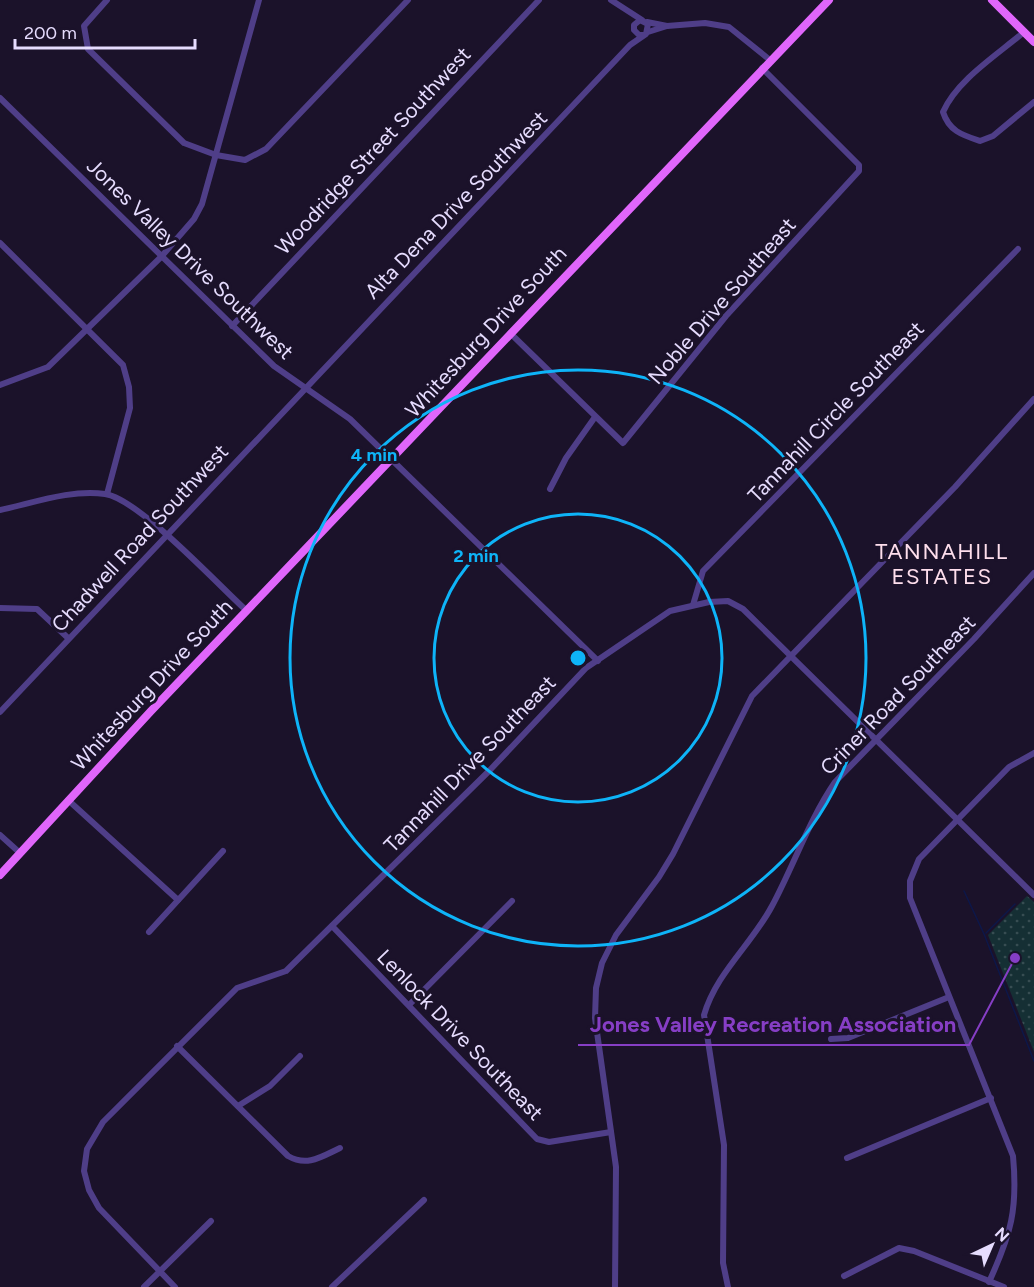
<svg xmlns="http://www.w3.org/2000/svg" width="1034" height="1287" font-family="Figtree,sans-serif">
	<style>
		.park { fill: url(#park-dots) }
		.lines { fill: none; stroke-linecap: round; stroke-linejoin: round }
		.stream { stroke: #0d1749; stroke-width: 1.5 }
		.minor { stroke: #4f3e88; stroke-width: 6 }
		.major { stroke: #e066fb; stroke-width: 8 }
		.ring { fill: none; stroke: #0eb4f8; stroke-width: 3 }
		.labels { text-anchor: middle; stroke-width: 6; stroke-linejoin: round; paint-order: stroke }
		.street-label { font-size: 21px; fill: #e6dcfe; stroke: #1b122a }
		.neighbourhood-label { font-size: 22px; letter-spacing: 1.5px; fill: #fedeec; stroke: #1b122a }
		.centre { fill: #0eb4f8; stroke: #1b122a; stroke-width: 3 }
		.ring-label { font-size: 18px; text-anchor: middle; font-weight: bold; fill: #0eb4f8; stroke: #1b122a; stroke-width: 6; stroke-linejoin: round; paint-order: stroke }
		.leader { fill: none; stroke: #863ec5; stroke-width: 2 }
		.callout-dot { fill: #863ec5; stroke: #1b122a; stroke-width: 2 }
		.callout-label { font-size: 22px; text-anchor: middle; font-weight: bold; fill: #863ec5; stroke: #1b122a; stroke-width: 6; stroke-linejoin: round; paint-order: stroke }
	</style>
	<defs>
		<pattern id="park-dots" width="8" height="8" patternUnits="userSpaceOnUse" patternTransform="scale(1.5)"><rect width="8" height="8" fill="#152f34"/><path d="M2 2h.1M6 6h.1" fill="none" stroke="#374d52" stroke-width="1.8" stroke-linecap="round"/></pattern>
	</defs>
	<rect width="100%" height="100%" fill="#1b122a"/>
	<path class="park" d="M1027,896L1034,902V1052L988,935Z"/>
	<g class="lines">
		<g class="stream">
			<path d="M964,891L984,934L1034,1061"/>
			<path d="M986,933L1015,904"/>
		</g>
		<g class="minor">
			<path d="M107,0L84,26L88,49L184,143L216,155L245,160L266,149L408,0"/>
			<path d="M611,0L642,20"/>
			<path d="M647,22L667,26L705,23L729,27L770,60"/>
			<path d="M648,32L667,26"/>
			<path d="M1024,32C997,55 957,80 943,112C949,131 962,135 980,141L993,136L1034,102"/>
			<path d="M0,98L274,366L350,419L598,661"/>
			<path d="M0,243L123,365L129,387L130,408L107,494"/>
			<path d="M232,326L539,0"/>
			<path d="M510,333L623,443L726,316L859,171V165L762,68"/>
			<path d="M0,385L48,367L161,257L194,219L202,204L259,0"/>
			<path d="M550,489L566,458L595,417"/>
			<path d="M0,510C33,503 71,489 105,494C139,499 218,585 247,611"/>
			<path d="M693,605L703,571L1018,249"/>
			<path d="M0,608L37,609L68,638"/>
			<path d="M0,712L630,45L646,34L648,24L640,20L634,25V30L639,35H644"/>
			<path d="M68,800L178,900"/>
			<path d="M0,835L20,853"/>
			<path d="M332,926L537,1139L549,1142L611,1132"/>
			<path d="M149,932L223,851"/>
			<path d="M409,1005L512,901"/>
			<path d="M831,1039L848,1038L949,997"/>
			<path d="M177,1046L288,1156C307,1167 321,1157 340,1148"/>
			<path d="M238,1106L270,1086L300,1056"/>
			<path d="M847,1158L991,1098"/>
			<path d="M844,1276L899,1248L914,1251L1004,1287"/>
			<path d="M989,1282C1011,1234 1018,1209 1013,1156L910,898V881L919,859L1009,767L1034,753"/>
			<path d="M144,1287L211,1221"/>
			<path d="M175,1287L99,1208L89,1190L84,1171L87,1149L103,1122L237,988L286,971L490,770L586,668L670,611L709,602L728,601L743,609L1034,895"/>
			<path d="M332,1287L424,1200"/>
			<path d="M615,1287L616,1167L595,1018L596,988L602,963L616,935L659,877L673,854L752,696L955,487L1034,399"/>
			<path d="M728,1287L723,1263L724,1145L704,1015C716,973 752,944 772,906C794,865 809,820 835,782L974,639L1034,573"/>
		</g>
		<g class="major">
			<path d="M992,0L1034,42"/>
			<path d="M0,875L151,711L829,0"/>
		</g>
	</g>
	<g class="ring">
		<circle cx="578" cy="658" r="144"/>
		<circle cx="578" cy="658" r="288"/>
	</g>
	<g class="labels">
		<g class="street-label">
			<text transform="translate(373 151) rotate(-47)" y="7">Woodridge Street Southwest</text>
			<text transform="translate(456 205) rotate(-46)" y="7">Alta Dena Drive Southwest</text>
			<text transform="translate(190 259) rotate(44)" y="7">Jones Valley Drive Southwest</text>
			<text transform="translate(722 301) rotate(-49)" y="7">Noble Drive Southeast</text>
			<text transform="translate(486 332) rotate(-47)" y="7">Whitesburg Drive South</text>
			<text transform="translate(836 412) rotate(-46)" y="7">Tannahill Circle Southeast</text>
			<text transform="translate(140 538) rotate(-47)" y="7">Chadwell Road Southwest</text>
			<text transform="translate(152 685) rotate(-47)" y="7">Whitesburg Drive South</text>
			<text transform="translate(898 695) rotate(-46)" y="7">Criner Road Southeast</text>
			<text transform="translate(470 764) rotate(-46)" y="7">Tannahill Drive Southeast</text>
			<text transform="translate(460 1035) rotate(46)" y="7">Lenlock Drive Southeast</text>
		</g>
		<g class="neighbourhood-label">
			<text x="942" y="559">TANNAHILL<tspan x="942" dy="25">ESTATES</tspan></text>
		</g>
	</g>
	<circle cx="578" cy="658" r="9" class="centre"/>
	<g class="ring-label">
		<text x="374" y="461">4 min</text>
		<text x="476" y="562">2 min</text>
	</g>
	<path class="leader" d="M1015 958L969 1045H578"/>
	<circle class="callout-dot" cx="1015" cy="958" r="6"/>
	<g class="callout-label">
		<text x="773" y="1032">Jones Valley Recreation Association</text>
	</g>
	<g transform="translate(992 1245) rotate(44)" stroke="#1b122a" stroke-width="4.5" paint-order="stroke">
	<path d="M0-4.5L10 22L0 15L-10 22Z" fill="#e6dcfe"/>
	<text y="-9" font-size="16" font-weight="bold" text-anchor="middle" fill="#e6dcfe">N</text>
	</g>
	<path d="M15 39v9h180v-9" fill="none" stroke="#e6dcfe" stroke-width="3"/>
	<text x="24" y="39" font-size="18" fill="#e6dcfe" stroke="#1b122a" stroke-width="4.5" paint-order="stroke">200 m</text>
</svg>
